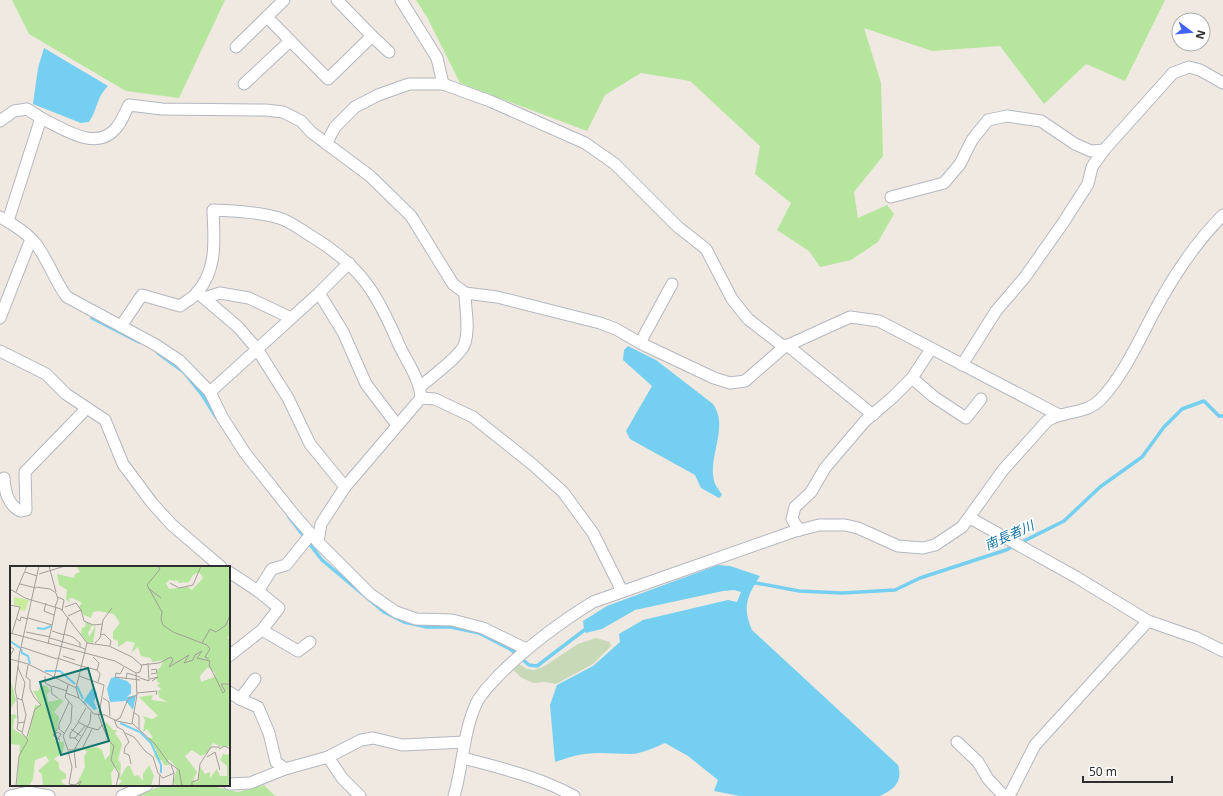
<svg xmlns="http://www.w3.org/2000/svg" width="1223" height="796" font-family="'Noto Sans','Noto Sans JP',sans-serif">
	<style>
		.green { fill: #b6e59e }
		.cemetery { fill: #c8d9b8 }
		.water { fill: #75cff0 }
		.lines { fill: none; stroke-linecap: round; stroke-linejoin: round }
		.stream { stroke: #75cff0; stroke-width: 3.5 }
		.minor-casing { stroke: #b4b7c1; stroke-width: 13 }
		.minor { stroke: #fff; stroke-width: 11 }
		.labels { text-anchor: middle; stroke-width: 3.5; stroke-linejoin: round; paint-order: stroke }
		.water-label { font-size: 13px; font-style: italic; fill: #0d6fa3; stroke: #fff }
		.inset-river { fill: none; stroke: #75cff0; stroke-width: 2 }
		.inset-road { fill: none; stroke: #a29e99; stroke-width: 1 }
		.view { fill: #0f766e; fill-opacity: 0.15; stroke: #0f766e; stroke-width: 2 }
		.inset-edge { fill: none; stroke: #2e2e2e; stroke-width: 2 }
	</style>
	<rect width="100%" height="100%" fill="#efe9e1"/>
	<g class="green">
		<path d="M12,0H225L179,98L126,91L29,34Z"/>
		<path d="M416,0H1165L1125,81L1086,64L1044,104L1000,46L932,51L864,28L881,83L883,156L854,192L858,218L887,205L894,214L878,242L851,260L820,267L809,251L777,230L791,203L755,174L760,146L690,81L641,73L605,95L587,131L460,83L427,17Z"/>
		<path d="M173,785H207L238,792L264,785L275,796H138L156,788Z"/>
	</g>
	<path class="cemetery" d="M596,638L610,642L611,646L593,664L556,684L544,682L533,683L522,678L512,669L519,664L527,669L534,670L543,667L578,644Z"/>
	<g class="water">
		<path d="M44,48L108,86C96,98 98,109 89,122L81,123L33,104L38,68Z"/>
		<path d="M628,346L656,360L713,404C730,428 706,458 715,484C717,488 720,491 722,495L719,498L701,488L695,475L630,439L626,431L652,386L623,360L624,350Z"/>
		<path d="M718,565L730,566L760,576C747,596 742,607 752,630L898,765C903,782 894,789 880,796H740L714,791L718,780L688,756L665,743C656,747 641,754 631,754C615,754 600,752 585,754C575,755 564,759 555,762L550,705L557,685L593,666L620,642L619,634L643,620L728,600L737,602L741,592L734,590L723,591L635,610L602,629L586,633L584,629L583,621L607,606Z"/>
	</g>
	<g class="lines">
		<g class="stream">
			<path d="M92,318L139,342"/>
			<path d="M158,353L184,372L203,396L216,417"/>
			<path d="M289,517L322,560L384,612L404,622L427,627H451L479,633L510,649L529,665L537,666L587,628"/>
			<path d="M751,582L799,591L842,593L895,590L920,578L1006,550L1064,521L1100,487L1142,457L1164,427L1182,409L1204,401L1219,416H1223"/>
		</g>
		<defs>
			<g id="minor">
				<path d="M401,0L437,58L443,84"/>
				<path d="M267,17L328,79L372,36L337,0"/>
				<path d="M372,36L389,52"/>
				<path d="M236,47L284,0"/>
				<path d="M244,84L290,41"/>
				<path d="M0,121L14,111L27,109L41,118"/>
				<path d="M326,144L335,127L355,107L378,95L409,84H443L490,101L585,143L615,164L678,227L706,249L732,299L748,319L784,347"/>
				<path d="M891,197L944,183L960,164L972,140L988,120L1007,116L1041,121L1075,144L1091,151L1104,150L1173,73L1189,67L1200,70L1223,83"/>
				<path d="M0,217C11,223 27,233 35,243C48,259 54,280 67,297L156,345L180,361L210,392L222,417L245,453L295,516L318,542L370,594L396,612L416,619L452,620L483,628L526,649"/>
				<path d="M8,221L41,118C64,129 97,153 117,127C122,121 125,112 129,105L162,109L266,110L283,112L301,121L311,132L370,176L411,216L453,284L465,293L497,297L600,323L616,329L640,343L714,378L730,383L745,381L784,347L850,317L879,321L1059,415"/>
				<path d="M197,292L238,327L257,349L288,398L310,444L345,487"/>
				<path d="M319,293L343,332L366,384L397,425"/>
				<path d="M204,298L220,293L249,298L291,318"/>
				<path d="M0,318L31,239"/>
				<path d="M121,326L142,295L180,306C185,302 193,298 197,293C218,268 214,239 213,210C235,211 258,212 279,218C290,221 301,230 311,236C361,266 377,293 399,345C407,362 420,379 421,398"/>
				<path d="M640,343L672,284"/>
				<path d="M787,345L873,415"/>
				<path d="M0,351L46,374L66,394L105,420L123,464L152,503L172,525L221,567"/>
				<path d="M962,365L996,311L1025,277L1063,223L1088,184L1092,167L1104,150"/>
				<path d="M912,378L934,397L966,418L981,399"/>
				<path d="M421,386C431,377 462,355 465,343C470,327 465,309 465,293"/>
				<path d="M210,392L319,293L349,263"/>
				<path d="M4,478C5,491 7,504 20,511L26,510L25,472L87,408"/>
				<path d="M970,518L1076,577L1148,621L1197,638L1223,651"/>
				<path d="M799,530L792,519L795,507L811,492L825,468L865,421L892,398L912,378L931,349"/>
				<path d="M318,542L321,524L345,487L421,398L435,399L473,417L532,464L563,492L593,533L622,591"/>
				<path d="M229,572L258,591"/>
				<path d="M262,630L298,651L310,642"/>
				<path d="M229,656L262,630L279,608L258,591L272,569L286,565L311,534"/>
				<path d="M229,692L240,699L258,707L269,733L276,762L285,769L328,757L361,740L373,738L402,745L465,742"/>
				<path d="M240,699L255,679"/>
				<path d="M957,742L978,762L988,779L1004,796"/>
				<path d="M328,757L342,778L360,796"/>
				<path d="M463,758C501,768 539,777 574,796"/>
				<path d="M229,784L250,783L285,769"/>
				<path d="M10,796L28,792L49,796"/>
				<path d="M122,796L147,785"/>
				<path d="M454,796C463,766 463,733 476,704C481,693 491,684 499,675C527,647 559,623 593,602L792,532L819,525H845L858,528L898,546L923,548L935,545L962,527L1003,470L1047,421C1063,410 1085,415 1100,400C1121,379 1139,341 1153,314C1172,278 1194,244 1223,215"/>
				<path d="M1009,796L1035,745L1148,621"/>
			</g>
		</defs>
		<use href="#minor" class="minor-casing"/>
		<use href="#minor" class="minor"/>
	</g>
	<g class="labels">
		<g class="water-label">
			<text transform="translate(1009 535) rotate(-24)" y="5">南長者川</text>
		</g>
	</g>
	<g transform="translate(10 566)">
		<rect width="220" height="220" fill="#efe9e1"/>
		<path d="M66,0H220V69L217,72L220,73V180L212,181L203,177L197,187L191,190L182,184L175,190L187,206L183,214L188,216L190,201L195,208L200,206V212L207,203L210,210H217V200L210,194L213,188L218,189L220,184V220H167L163,217L167,202L160,194H158L160,199H154L152,194L149,195L144,190L146,184L135,172H143L137,163L133,166L135,154L133,150L142,153L148,150L129,131L143,129L141,134L157,136L149,131L148,125L151,123L147,119L150,118L147,115V104L151,101L153,94L143,96L140,92L131,90L128,81L121,87L125,77L117,75L108,81V75L103,73V66L110,57L104,48L89,45L83,46L81,52L74,49L69,41L72,37L63,32H59L60,37L56,33L57,24L49,19L47,8L64,12L65,8L70,6ZM189,6L193,12L182,24L178,21L159,23L156,17L159,14L169,15L168,17L179,16L183,9ZM198,101L205,107L204,111L191,116L190,110ZM75,56L82,59L78,67L79,71L86,59L83,77L77,76L71,68L72,62L76,60ZM0,112L6,134L0,144ZM31,119L37,120L40,125L37,128L38,136L48,134L49,132L53,135L44,146L49,151L48,160L43,170L46,175L54,176L53,186L44,193L49,197V203L56,208V213H53L51,216L57,220H33L32,208L28,205L39,195L36,190L25,194L23,213L19,220H7L10,179L0,178V149L5,148L7,151L4,153L3,163L18,172L25,139H31L23,125H28ZM96,156L103,164H107L105,167L112,178L108,194L111,198L110,212L117,200H120L124,210L128,209L133,215V208L139,199L144,210L141,220H107L112,215L108,212L109,205L105,201L101,207L102,220H66L75,201L74,191L77,185L73,183L87,181L92,184L95,194L100,188V175L94,160Z" fill="#b6e59e" fill-rule="evenodd"/>
		<path d="M4,31L19,34L15,45L10,44V40L4,39Z" fill="#c9ec9a"/>
		<path d="M105,111L117,115L121,119V127L117,131L126,129L123,144L116,135L100,136L97,123L101,112ZM82,122L87,127L84,136L87,143L84,144L75,135L77,140L73,136Z" fill="#75cff0"/>
		<path class="inset-river" d="M27,62L34,63L41,60M0,75L10,82M11,83L12,87L18,90L20,98M35,105H50L65,118M67,120L73,133M110,157L130,166L141,177L151,199V207"/>
		<path class="inset-road" d="M39,0L46,26M148,0L150,3L137,19L152,46L151,53L153,59L163,66L197,79L200,83L195,91L199,93M15,6L27,10M29,8L55,0M160,17L169,22L183,19L191,0M10,18L26,22M26,21L40,23L46,27L48,33L45,41M138,22L151,32M0,23L15,32L51,43L77,77L99,80L122,91L131,99L149,97L161,91L163,94L159,101L179,89L174,97L183,94L185,89L192,85L187,92L200,95L199,99L213,127L215,125L211,118H220M6,26L17,0M48,31L54,34L52,45M36,37L34,45L44,49M0,39L10,41L2,67M55,41L66,37L71,44M58,50L71,44L74,55L83,59L93,58M18,52L42,59M7,53L10,55L11,51L18,53M42,65L54,69M16,66L40,71M0,67L105,95L126,107L130,106L132,99M54,68L63,71L70,77V81L75,83M91,69L94,68L101,75L100,80M40,72L70,81M85,77L90,72L93,54L102,42M192,77L200,63L206,66L216,59L220,49M38,78L46,41M0,81L4,83L0,90M11,81L47,93M53,90L65,94M83,91L89,97L87,104M47,92L71,100M0,93L18,98L66,122L69,132L84,148L95,149L107,155L122,158M8,100L5,124L7,132L12,134M71,100L87,104L90,108L88,116M114,101L110,108L106,107L105,111L130,114M141,104L146,103L147,107L141,108M126,107L127,129L122,157L145,178L158,196L169,204L172,220M35,110V117L41,120L42,128L48,132M69,110L94,119L89,148M44,112L58,51M130,112L139,115L138,97M116,113L117,107L130,111M140,113L148,111L142,115M58,119L55,131L62,139L61,156L53,170L58,184H64M42,120L57,125M66,122L77,77M56,127L69,132M127,127L147,125L146,129M7,132L8,157M93,132L99,136L100,150M76,142L68,156L78,161M123,146L129,150V163M104,153L107,161L113,164L119,176L115,181L114,187L119,189L121,198M106,154L110,152L118,133L127,129M68,157L60,168V172H65L69,176M92,159L99,175L104,180L101,194L109,208L106,220M49,161L43,169L50,174M78,161L88,164L92,159L88,148M61,163L71,170M12,166L7,163L8,157L14,156M54,167L49,163V158L59,136M115,167L124,171L135,185L143,191L148,207L153,212L164,207L161,199M17,171L25,143L31,139L24,131L20,123V114L16,111L18,99M44,171L47,166L51,168L48,173M65,172L75,160M65,183H72L82,163M209,183L215,180L220,183M58,185L62,201L59,218L65,219L71,215L69,220M197,191L205,186L210,204M66,202L64,184L80,156L81,146M163,219L164,207M6,220L9,190L18,174L12,167L16,149L12,133L15,117L8,102L9,90L29,0M149,220L150,208M182,220V216L188,214L190,198L201,181H210"/>
		<path class="view" d="M78,102L99,175L51,189L30,116Z"/>
		<rect width="220" height="220" class="inset-edge"/>
	</g>
	<g transform="translate(1191 32) rotate(106)"><circle r="19" fill="#ffffff" stroke="#ababab"/>
	<path d="M0-3L7 15L0 10L-7 15Z" fill="#4264fb"/>
	<text y="-6" font-size="11" font-weight="bold" text-anchor="middle" fill="#2e2e2e">N</text>
	</g>
	<path d="M1083 776v6h89v-6" fill="none" stroke="#2e2e2e" stroke-width="2"/>
	<text x="1089" y="776" font-size="12" fill="#2e2e2e" stroke="#ffffff" stroke-width="3" paint-order="stroke">50 m</text>
</svg>
